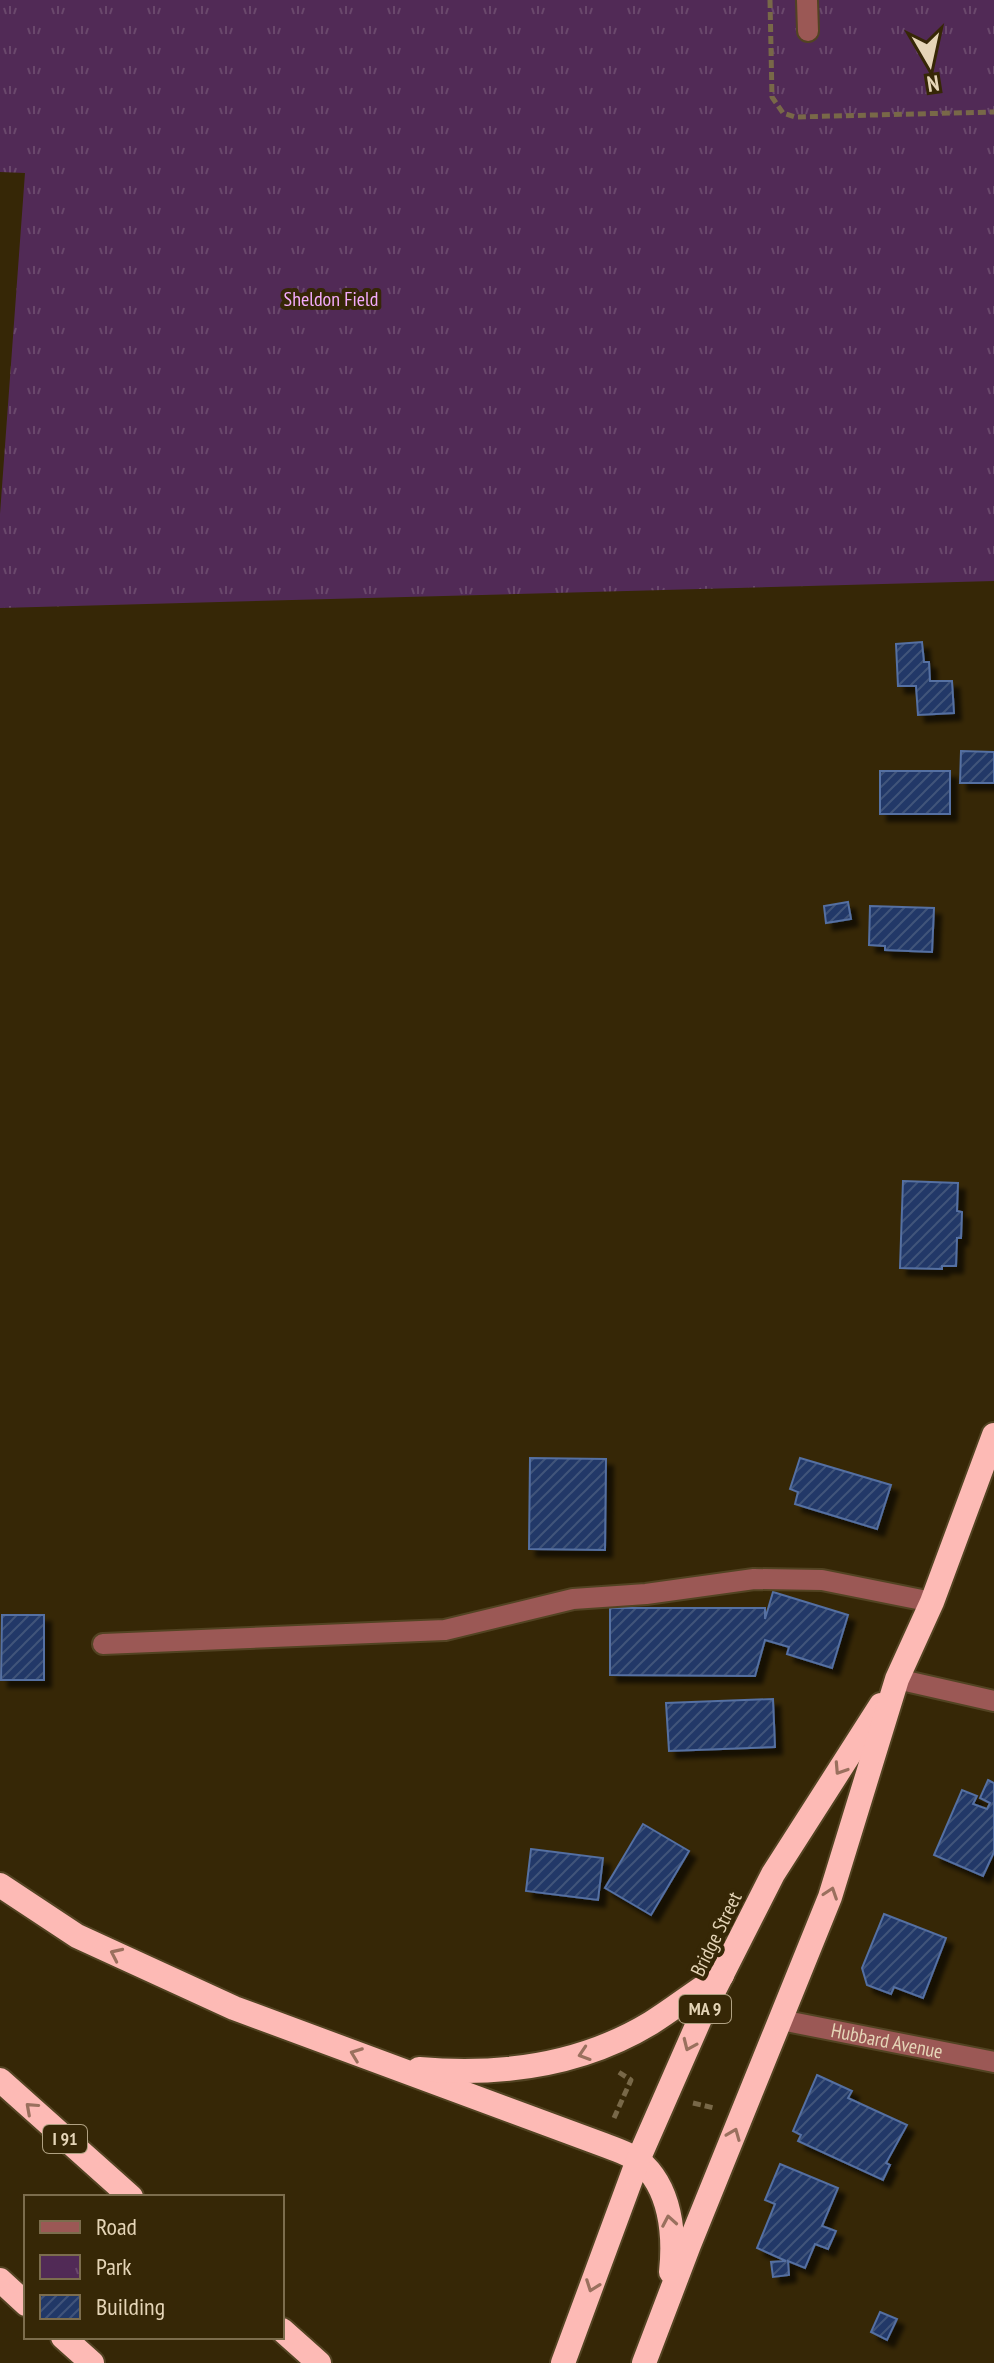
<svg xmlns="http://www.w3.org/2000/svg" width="994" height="2363" font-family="'PT Sans Narrow',sans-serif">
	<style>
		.park { fill: url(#park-tufts) }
		.building { fill: url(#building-hatch); stroke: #546fa2; stroke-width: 2; filter: url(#shadow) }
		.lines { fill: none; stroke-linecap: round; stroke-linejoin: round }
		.minor-casing { stroke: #524322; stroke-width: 24 }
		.highway-casing { stroke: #524322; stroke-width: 28 }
		.path { stroke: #786848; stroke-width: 5; stroke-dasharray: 8 4; stroke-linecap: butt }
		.minor { stroke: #9b5855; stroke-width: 20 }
		.highway { stroke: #fdbab5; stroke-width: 24 }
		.oneway { stroke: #9a705e }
		.labels { text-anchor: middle; stroke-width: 8; stroke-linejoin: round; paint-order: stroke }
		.shield { fill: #362706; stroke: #b0a182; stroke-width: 2 }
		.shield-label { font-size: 18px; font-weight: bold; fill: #e5d5b7 }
		.park-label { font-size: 20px; fill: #f3abfb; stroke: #362706 }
		.street-label { font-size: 20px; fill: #e5d5b7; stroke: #362706 }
	</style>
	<defs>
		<pattern id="park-tufts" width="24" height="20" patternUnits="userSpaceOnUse" patternTransform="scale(2)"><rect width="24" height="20" fill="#512a56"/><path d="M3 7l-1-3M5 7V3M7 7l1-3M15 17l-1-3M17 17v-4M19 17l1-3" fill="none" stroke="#6a486c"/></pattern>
		<pattern id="building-hatch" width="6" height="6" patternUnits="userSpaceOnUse" patternTransform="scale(2)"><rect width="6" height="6" fill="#213867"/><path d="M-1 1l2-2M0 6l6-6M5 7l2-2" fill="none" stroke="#41547a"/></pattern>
		<filter id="shadow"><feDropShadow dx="7" dy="7" stdDeviation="2" flood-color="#0009"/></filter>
	</defs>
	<rect width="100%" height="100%" fill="#362706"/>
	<path class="park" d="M0,0H994V581L0,608V514L25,173L0,172Z"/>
	<g class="building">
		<path d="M922,642L924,662H929L930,681H952L954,713L918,715L916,686H898L896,644Z"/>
		<path d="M961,751L994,752V783H960Z"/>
		<rect x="880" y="771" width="70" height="43"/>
		<path d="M848,902L851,919L826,923L824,906Z"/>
		<path d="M870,906L934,908L932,952L885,950V946L869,945Z"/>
		<path d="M903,1181L958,1183L957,1211L962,1212L961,1238H957L956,1266H942V1269L900,1268Z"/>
		<path d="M530,1458L606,1459L605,1550L529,1549Z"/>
		<path d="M800,1458L891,1485L877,1529L795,1504L798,1492L790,1489Z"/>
		<path d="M773,1592L848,1615L832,1668L787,1654L789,1647L765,1640L755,1676L610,1675V1608H765V1619Z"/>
		<path d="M2,1615H44V1680H1Z"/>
		<path d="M773,1699L775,1747L669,1751L666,1703Z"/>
		<path d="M988,1780L994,1783V1852L983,1876L934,1855L962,1790L977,1796L973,1804L987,1809L990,1803L980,1798Z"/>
		<path d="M643,1824L689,1851L651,1915L605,1888Z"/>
		<path d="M531,1849L603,1858L598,1900L526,1891Z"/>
		<path d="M884,1914L946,1938L923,1998L894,1987L891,1994L867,1985L862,1968Z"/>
		<path d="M817,2075L852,2091L848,2098L907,2125L886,2163L890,2165L883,2180L798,2141L801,2135L793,2131Z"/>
		<path d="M780,2164L838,2188L822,2226L836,2231L828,2249L815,2244L805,2268L788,2261L789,2275L773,2277L771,2262L786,2261L757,2248L775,2204L765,2200Z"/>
		<path d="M880,2312L897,2319L887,2340L871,2332Z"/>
	</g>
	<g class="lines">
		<defs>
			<g id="minor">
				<path d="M807,0L808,31"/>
				<path d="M103,1644L445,1630L573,1599L646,1594L754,1579L822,1580L932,1602"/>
				<path d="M897,1679L994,1701"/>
				<path id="s1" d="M781,2020L994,2062"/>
			</g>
			<g id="highway">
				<path d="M0,1885L77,1936L234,2008L604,2145C615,2149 630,2154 639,2161C671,2187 675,2235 671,2272"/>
				<path d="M419,2069C499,2076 580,2066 651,2023C675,2008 697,1990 722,1975"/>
				<path d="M0,2080L131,2197"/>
				<path d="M0,2280L26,2304"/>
				<path d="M282,2330L319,2363"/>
				<path d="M63,2337L92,2363"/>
				<path d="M563,2363L638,2160L703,2012L773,1874L881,1705"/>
				<path d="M644,2363L689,2245L830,1897L897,1679L932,1602L994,1435"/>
			</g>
		</defs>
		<use href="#minor" class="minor-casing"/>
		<use href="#highway" class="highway-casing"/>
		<g class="path">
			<path d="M770,0L772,97L783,113L795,117L994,112"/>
			<path d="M693,2103L714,2108"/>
			<path d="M614,2118L631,2080L617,2071"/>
		</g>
		<use href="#minor" class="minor"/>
		<use href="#highway" class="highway"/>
	</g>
	<defs><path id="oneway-chevron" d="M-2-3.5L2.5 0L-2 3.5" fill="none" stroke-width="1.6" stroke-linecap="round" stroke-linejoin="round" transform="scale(2)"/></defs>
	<g class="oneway">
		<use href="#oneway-chevron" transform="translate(840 1769) rotate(123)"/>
		<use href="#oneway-chevron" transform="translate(831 1893) rotate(-71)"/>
		<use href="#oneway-chevron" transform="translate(116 1954) rotate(-155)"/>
		<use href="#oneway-chevron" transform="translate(689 2045) rotate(114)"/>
		<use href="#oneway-chevron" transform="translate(356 2054) rotate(-159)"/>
		<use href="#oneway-chevron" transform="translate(584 2054) rotate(162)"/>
		<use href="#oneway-chevron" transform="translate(31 2108) rotate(-138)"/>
		<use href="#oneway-chevron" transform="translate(734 2134) rotate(-68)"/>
		<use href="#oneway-chevron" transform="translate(669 2221) rotate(-100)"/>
		<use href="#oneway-chevron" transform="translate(592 2286) rotate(110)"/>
	</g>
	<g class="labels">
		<g class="shield">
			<rect x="679" y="1995" width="52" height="28" rx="6"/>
			<rect x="43" y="2125" width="44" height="28" rx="6"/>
		</g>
		<g class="shield-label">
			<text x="705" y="2015">MA 9</text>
			<text x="65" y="2145">I 91</text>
		</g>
		<g class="park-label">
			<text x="331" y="306">Sheldon Field</text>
		</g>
		<g class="street-label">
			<text transform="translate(716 1934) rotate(-64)" y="7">Bridge Street</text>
			<text dy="7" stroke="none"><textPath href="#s1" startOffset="108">Hubbard Avenue</textPath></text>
		</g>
	</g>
	<rect x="24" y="2195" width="260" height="144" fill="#362706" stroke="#7c6d4d" stroke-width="2"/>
	<rect x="40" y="2221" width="40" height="12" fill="#9b5855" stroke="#7c6d4d" stroke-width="2"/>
	<text x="96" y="2235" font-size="24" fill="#e5d5b7">Road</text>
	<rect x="40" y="2255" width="40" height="24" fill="url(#park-tufts)" stroke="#7c6d4d" stroke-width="2"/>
	<text x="96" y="2275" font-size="24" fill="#e5d5b7">Park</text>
	<rect x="40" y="2295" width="40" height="24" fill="url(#building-hatch)" stroke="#7c6d4d" stroke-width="2"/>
	<text x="96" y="2315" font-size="24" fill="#e5d5b7">Building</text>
	<g transform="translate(930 64) rotate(171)" stroke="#362706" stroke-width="6" paint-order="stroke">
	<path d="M0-6L14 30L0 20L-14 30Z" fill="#e5d5b7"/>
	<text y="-12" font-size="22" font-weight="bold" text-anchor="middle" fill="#e5d5b7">N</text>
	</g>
</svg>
